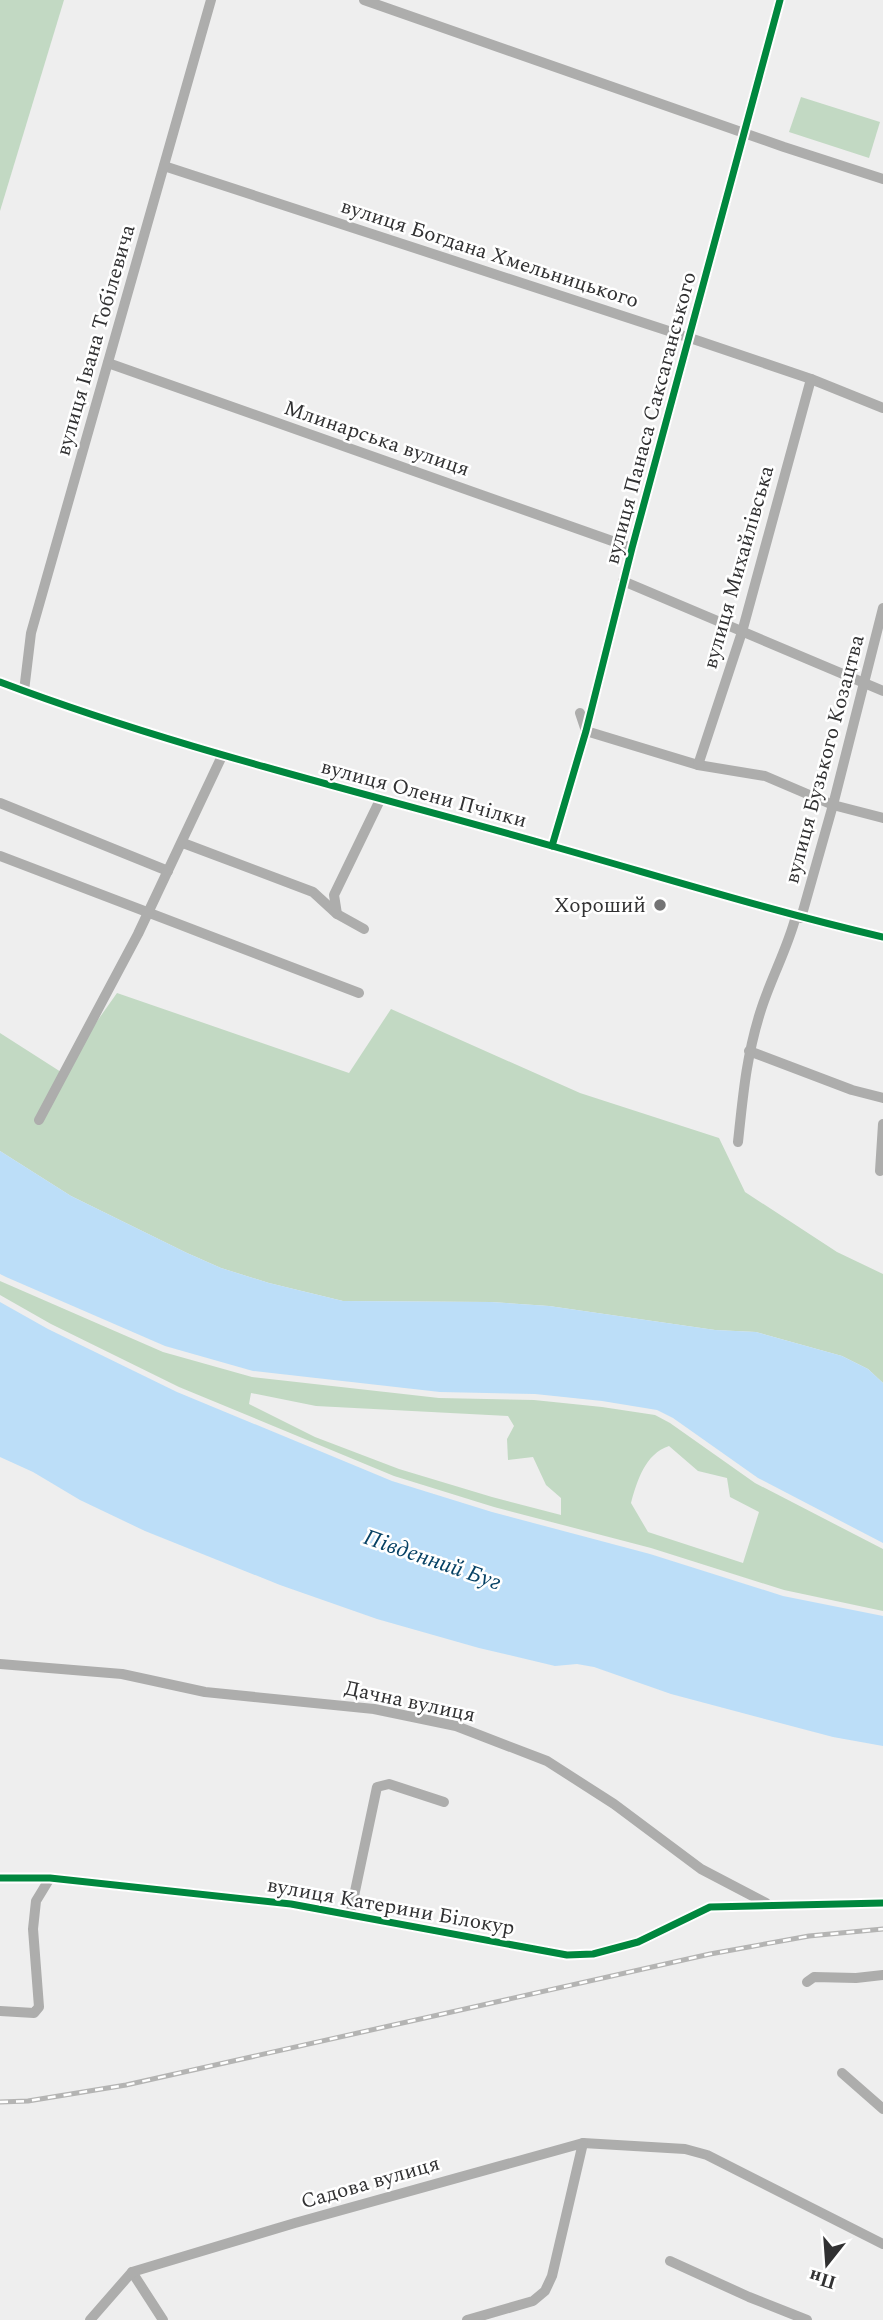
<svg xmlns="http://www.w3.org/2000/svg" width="883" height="2320" font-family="Spectral,serif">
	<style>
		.green { fill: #c2d9c3; fill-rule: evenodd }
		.water { fill: #bcdef8 }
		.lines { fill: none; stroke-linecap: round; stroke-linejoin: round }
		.minor { stroke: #adadac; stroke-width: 10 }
		.rail-casing { stroke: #b4b4b3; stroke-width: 5 }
		.rail { stroke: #fff; stroke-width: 2.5; stroke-dasharray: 8; stroke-linecap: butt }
		.cycleway-casing { stroke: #fff; stroke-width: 11 }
		.cycleway { stroke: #00873e; stroke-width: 7 }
		.poi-dot { fill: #737374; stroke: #fff; stroke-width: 2.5 }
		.labels { text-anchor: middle; stroke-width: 5; stroke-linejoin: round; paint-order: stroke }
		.street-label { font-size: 21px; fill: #313132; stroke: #fff }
		.poi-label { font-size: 21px; fill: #313132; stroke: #fff; text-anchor: end }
		.water-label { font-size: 23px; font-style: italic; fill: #064164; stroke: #fff }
	</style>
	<rect width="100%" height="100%" fill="#eee"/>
	<g class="green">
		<path d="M0,0H64L0,211Z"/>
		<path d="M801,97L880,122L869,158L789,132Z"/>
		<path d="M117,993L349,1073L391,1009L580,1093L719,1138L745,1192L837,1252L883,1274V1383L868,1369L842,1356L756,1332L715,1330L549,1306L491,1302L343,1301L269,1283L221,1268L187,1253L71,1196L0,1151V1033L61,1072Z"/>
		<path d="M0,1281L163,1352L252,1377L439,1398L534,1400L602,1407L655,1415L670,1423L755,1483L883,1549V1611L784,1590L651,1548L494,1507L394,1476L179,1387L51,1324L0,1295ZM251,1393L316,1406L508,1416L514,1426L507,1439L508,1460L533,1457L546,1485L561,1498V1515L492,1497L399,1469L315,1437L249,1404ZM669,1446L698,1471L727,1478L730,1497L759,1512L743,1563L648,1532L631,1503C637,1481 645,1454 669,1446Z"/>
	</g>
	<g class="water">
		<path d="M0,1151L71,1196L187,1253L221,1268L269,1283L343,1301L491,1302L549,1306L715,1330L756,1332L842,1356L868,1369L883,1383V1543L758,1478L673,1418L657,1410L602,1401L535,1394L440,1392L253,1371L165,1346L6,1277L0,1274Z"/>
		<path d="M0,1302L48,1329L177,1392L392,1481L492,1512L650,1554L783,1596L883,1616V1746L833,1737L671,1694L594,1667L577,1664L555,1666L479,1648L377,1619L280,1585L145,1531L80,1500L33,1472L0,1457Z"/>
	</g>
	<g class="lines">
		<g class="minor">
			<path d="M364,0L784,147L883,179"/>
			<path d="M164,166L690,338L811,379L883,408"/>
			<path d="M108,363L632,548"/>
			<path d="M623,581L883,691"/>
			<path d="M0,682C180,750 368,793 552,846C662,877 771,911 883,937"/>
			<path d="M24,691L31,633L211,0"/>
			<path d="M580,713L586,731L698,765L765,776L833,805L883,818"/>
			<path d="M698,765L742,632L811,379"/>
			<path d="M0,803L168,871"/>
			<path d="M183,843L313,892L337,914L364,929"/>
			<path d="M552,846L586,731L632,548L780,0"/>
			<path d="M0,856L359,993"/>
			<path d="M337,914L334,895L380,800"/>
			<path d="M801,918L833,805L883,608"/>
			<path d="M749,1051L852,1090L883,1098"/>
			<path d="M39,1120L138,934L222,756"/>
			<path d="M738,1142C743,1096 746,1058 760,1013C770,980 787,950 796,916"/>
			<path d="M880,1171L883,1124"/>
			<path d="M0,1664L122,1674L205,1692L374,1709L456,1726L547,1761L614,1804L701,1869L766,1903"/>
			<path d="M0,1878H50L291,1904L567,1955L593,1954L638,1942L710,1907L883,1903"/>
			<path d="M350,1915L377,1787L389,1784L444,1802"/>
			<path d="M807,1982L814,1977L856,1978L883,1975"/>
			<path d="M0,2011L34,2013L39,2007L33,1929L36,1901L50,1878"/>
			<path d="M842,2073L883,2109"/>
			<path d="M670,2261L749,2297L807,2320"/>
			<path d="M132,2272L163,2320"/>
			<path d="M90,2320L132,2272L295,2223L583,2143L685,2149L707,2155L883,2244"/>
			<path d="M467,2320L533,2301L545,2291L552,2276L583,2143"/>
		</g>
		<defs>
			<path id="rail" d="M0,2102L28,2101L126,2085L710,1954L809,1936L883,1929"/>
		</defs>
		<use href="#rail" class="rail-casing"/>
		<use href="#rail" class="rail"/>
		<defs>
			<g id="cycleway">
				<path d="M0,682C180,750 368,793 552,846C662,877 771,911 883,937"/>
				<path d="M552,846L586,731L632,548L780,0"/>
				<path d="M0,1878H50L291,1904L567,1955L593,1954L638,1942L710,1907L883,1903"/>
			</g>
		</defs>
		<use href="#cycleway" class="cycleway-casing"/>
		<use href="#cycleway" class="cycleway"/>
	</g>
	<circle class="poi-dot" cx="660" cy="905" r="7"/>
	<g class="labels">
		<g class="street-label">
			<text transform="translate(490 253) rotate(18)" y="7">вулиця Богдана Хмельницького</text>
			<text transform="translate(95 340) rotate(-74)" y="7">вулиця Івана Тобілевича</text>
			<text transform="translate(650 418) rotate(-75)" y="7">вулиця Панаса Саксаганського</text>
			<text transform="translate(377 438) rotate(19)" y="7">Млинарська вулиця</text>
			<text transform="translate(738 567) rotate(-74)" y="7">вулиця Михайлівська</text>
			<text transform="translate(824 759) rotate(-75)" y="7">вулиця Бузького Козацтва</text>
			<text transform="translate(424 793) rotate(15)" y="7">вулиця Олени Пчілки</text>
			<text transform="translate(410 1701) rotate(12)" y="7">Дачна вулиця</text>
			<text transform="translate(391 1906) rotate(10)" y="7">вулиця Катерини Білокур</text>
			<text transform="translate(370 2182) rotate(-16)" y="7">Садова вулиця</text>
		</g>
		<g class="poi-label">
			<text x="646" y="912">Хороший</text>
		</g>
		<g class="water-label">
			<text transform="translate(433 1559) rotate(19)" y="8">Південний Буг</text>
		</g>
	</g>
	<g transform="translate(827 2264) rotate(197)" stroke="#ffffff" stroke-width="5" paint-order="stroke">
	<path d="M0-5L12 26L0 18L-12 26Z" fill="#313132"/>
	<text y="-10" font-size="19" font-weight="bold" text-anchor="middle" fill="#313132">Пн</text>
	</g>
</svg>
